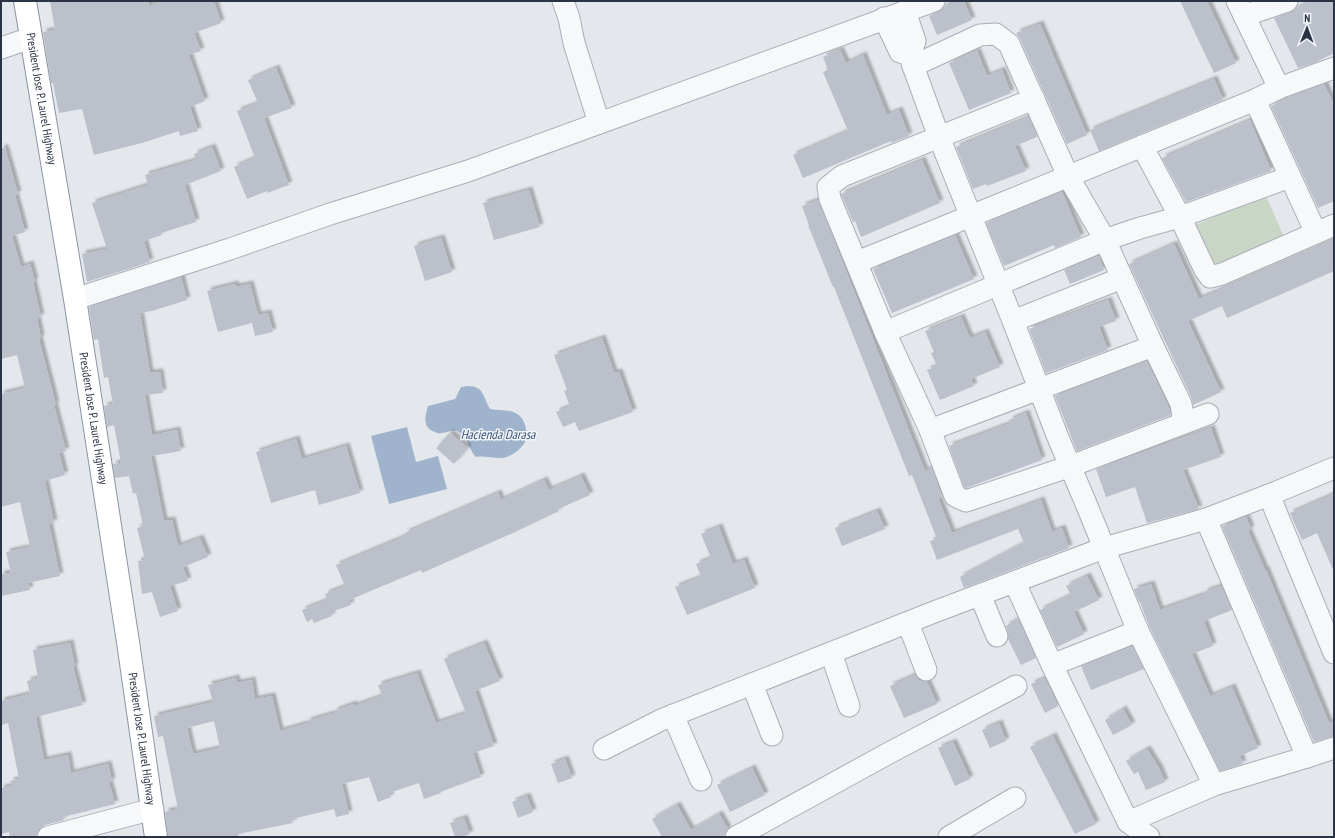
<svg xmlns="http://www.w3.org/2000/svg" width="1335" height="838" font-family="'PT Sans Narrow',sans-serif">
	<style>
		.green { fill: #c9d6c5 }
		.water { fill: #9fb4cc }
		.building { fill: #bbc0ca; fill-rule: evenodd; filter: url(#shadow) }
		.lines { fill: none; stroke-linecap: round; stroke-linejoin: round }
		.minor-casing { stroke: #a9aeb7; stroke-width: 23 }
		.trunk-casing { stroke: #8b94a3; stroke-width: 24 }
		.minor { stroke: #f7f8fa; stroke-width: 21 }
		.trunk { stroke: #fff; stroke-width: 22 }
		.labels { text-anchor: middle; stroke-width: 3; stroke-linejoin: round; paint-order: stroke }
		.street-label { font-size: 12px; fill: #2b3445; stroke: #f4f6f9 }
		.water-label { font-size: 13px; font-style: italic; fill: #34527a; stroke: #f4f6f9 }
	</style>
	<defs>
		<filter id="shadow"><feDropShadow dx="3.5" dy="-3.5" stdDeviation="1" flood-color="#0004"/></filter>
	</defs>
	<rect width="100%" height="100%" fill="#e4e7ec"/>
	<path class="green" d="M1265,194L1284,237L1210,270L1191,227Z"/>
	<g class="water">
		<path d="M468,386C484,386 483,397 490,409C499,411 509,409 517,414C525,418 529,434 525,442C523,447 514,454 509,456C501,461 486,455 476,457C468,449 469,438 459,432C453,428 447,433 441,433C439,434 437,433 435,432C422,428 425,416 428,406L455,399L461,387Z"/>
		<path d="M407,427L416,462L438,456L447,489L389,504L371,436Z"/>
	</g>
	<g class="building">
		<path d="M50,1H148L149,6L163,1H214L221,23L194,33L201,51L189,55L205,101L190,107L198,131L180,136L179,131L142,143L94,155L82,109L59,113L53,83H51L43,32L55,30Z"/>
		<path d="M958,1H964L972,20L937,35L929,16L938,12L944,7Z"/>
		<path d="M1180,1H1207L1236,63L1214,73Z"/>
		<path d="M1312,1H1334V53L1314,63L1298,68L1274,18L1291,12L1297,8Z"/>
		<path d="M1040,24L1087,135L1067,144L1020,39L1016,33Z"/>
		<path d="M840,50L846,63L863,55L887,115L899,110L909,136L891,143V141L803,178L793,155L848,131L823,72L828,70L823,57Z"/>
		<path d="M977,51L987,76L1002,70L1011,93L969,110L949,63Z"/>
		<path d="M276,68L292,108L264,118L289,185L267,193V191L247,199L234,167L255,158L237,111L258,103L248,80Z"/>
		<path d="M1214,79L1223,100L1099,151L1090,130Z"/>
		<path d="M1324,84L1334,105V201L1318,208L1271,106L1294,95Z"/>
		<path d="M1029,117L1037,137L1015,146L1026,171L987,186L986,184L973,189L956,147Z"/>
		<path d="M1250,120L1271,171L1186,202L1162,158Z"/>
		<path d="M212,147L221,171L185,185L196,222L161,233L162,235L144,241L150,262L87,282L82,254L107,249L92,203L148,185L145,175L196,160L194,154Z"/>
		<path d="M1,148H5L18,194L15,195L25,232L12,236L21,267L30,264L35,281L33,282L41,317L37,318L41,338L39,339L56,405H54L66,451L59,453L65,475L45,481L54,523L49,524L60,576L28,583L30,590L1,596V574L11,573L6,552L30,547L20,502L1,507V394L25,388L17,355L1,359Z"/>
		<path d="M922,160L940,203L861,237L855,221L853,222L841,194Z"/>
		<path d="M529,190L540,227L494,240L483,203Z"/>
		<path d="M1062,192L1081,237L1055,248L1054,245L1004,266L986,223Z"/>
		<path d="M818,200L925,471L932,468L942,497L938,498L952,533L1041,500L1052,532L1062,528L1069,548L964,588L960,577L1024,543L1018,529L937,560L930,541L937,539L912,475L909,476L834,287H833L808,225H809L802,206Z"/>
		<path d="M955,235L974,279L892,313L873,269Z"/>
		<path d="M441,238L452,272L425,281L414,246Z"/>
		<path d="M1334,240V271L1227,318L1222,306L1188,321L1221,392L1193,405L1192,399L1129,264L1174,244L1199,299Z"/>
		<path d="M1099,256L1104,270L1070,284L1064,270Z"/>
		<path d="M181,277L187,300L152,311L140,313L150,373L160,372L163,393L145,395L152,435L177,430L181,451L151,456L164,521L172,520L178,546L200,538L208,557L183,567L188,581L170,586L178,611L160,617L152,592L142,594L138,561L145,560L137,528L143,526L136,493L133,494L129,476L115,478L113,464L121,463L114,425L107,427L104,406L113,404L108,377L104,378L98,339L94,340L89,307Z"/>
		<path d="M235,284L236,287L250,284L258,315L268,313L273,332L255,336L252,323L218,332L207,291Z"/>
		<path d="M1108,300L1116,321L1099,327L1108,350L1046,373L1029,329Z"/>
		<path d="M961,317L970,338L985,332L1000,367L971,379L974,386L940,400L927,370L937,366L931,353L934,352L925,331Z"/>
		<path d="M602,338L614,373L619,372L633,412L579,431L575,422L563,427L556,412L570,406L564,391L567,390L554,355Z"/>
		<path d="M1147,361L1169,408L1171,415L1077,451L1055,396Z"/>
		<path d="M1026,413L1042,460L966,488L964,487L949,446L1011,423L1009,420Z"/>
		<path d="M1211,428L1221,457L1183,470L1199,509L1147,523L1135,487L1106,497L1096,469Z"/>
		<path d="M450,433L468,448L454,464L436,448Z"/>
		<path d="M296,439L302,459L346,446L360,493L319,505L315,490L271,503L256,452Z"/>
		<path d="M581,476L590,495L558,509L559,511L515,532L422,573L421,570L349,600L351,605L331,612L332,616L314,623L312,619L307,622L302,610L327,600L325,594L345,586L336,565L406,536L405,533L498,493L501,500L544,480L549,490Z"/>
		<path d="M1334,494V572L1317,533L1302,540L1290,513Z"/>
		<path d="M877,511L885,529L842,546L835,528Z"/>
		<path d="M1246,517L1251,529L1248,531L1265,570H1266L1329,723L1334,721V736L1314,742L1222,526Z"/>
		<path d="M719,527L733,564L744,560L755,588L687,615L675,587L701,577L696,564L711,558L701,534Z"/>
		<path d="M1087,576L1099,600L1074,612L1084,634L1057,647L1040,610L1071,595L1066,586Z"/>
		<path d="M1151,584L1160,610L1205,594L1204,592L1221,586L1232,610L1204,621L1213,646L1192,654L1210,696L1232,687L1258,748L1240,756L1243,764L1220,771L1149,626L1140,602H1139L1134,589Z"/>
		<path d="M1018,619L1036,658L1021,665L1008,639V632L1006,626Z"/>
		<path d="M70,643L75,667H73L83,705L36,717L44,760L68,755L71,773L108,764L112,781L109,782L115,804L63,817L64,820L45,825L40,828L37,834L36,837H10L9,832L1,834V788L12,786L10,781L19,779L8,723L1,725V701L30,694L27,681L38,678L33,650Z"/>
		<path d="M484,643L500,681L475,691L494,746L473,753L481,777L440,792L441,793L424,799L419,783L389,793L391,797L378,802L369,777L342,784L349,814L336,817L334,809L292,819L293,823L238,834V837H168L165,812L178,809L163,736L158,737L154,716L213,702L208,685L236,678L237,683L252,680L255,699L272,696L280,731L308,723L307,721L335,713L334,711L353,704L354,706L382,696L378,685L417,673L436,723L466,713L444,659ZM214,721L220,748L193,754L187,728Z"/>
		<path d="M1132,646L1144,669L1091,690L1081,666Z"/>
		<path d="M915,675L919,680L927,682L937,704L904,718L890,686Z"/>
		<path d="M1045,678L1058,706L1045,713L1031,684Z"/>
		<path d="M1123,709L1132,725L1113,735L1105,720Z"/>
		<path d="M999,723L1006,741L990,748L982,730Z"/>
		<path d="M1053,736L1096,824L1075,834L1030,747Z"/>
		<path d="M953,742L970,779L955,786L938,748Z"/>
		<path d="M1147,749L1159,768L1165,782L1146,790L1138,772L1134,774L1126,761Z"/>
		<path d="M565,759L572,778L558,783L551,764Z"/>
		<path d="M752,768L765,795L730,812L717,785Z"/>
		<path d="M527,796L533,812L518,818L512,802Z"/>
		<path d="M677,805L691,830L719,814L728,829L726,831L724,837H662L652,819Z"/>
		<path d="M464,818L470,834L462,837H455L450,823Z"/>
	</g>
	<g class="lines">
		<defs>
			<g id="minor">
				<path d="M563,1L569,18L574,43L599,123"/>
				<path d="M1237,1L1279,88"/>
				<path d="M905,11L915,41L910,55L913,66L939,137L1013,321L1057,435L1087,506L1138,631L1214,785"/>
				<path d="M1244,16L1287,1"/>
				<path d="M884,18L900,52L910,55"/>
				<path d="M1,48L31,38"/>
				<path d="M913,66L980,35L996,34L1009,44L1068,176L1105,240L1153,346L1181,404L1184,423"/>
				<path d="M1034,99L842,176L828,187L830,199L885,332L930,430L955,496L966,501L1071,466L1208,414"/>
				<path d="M1255,100L1316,233"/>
				<path d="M1142,146L1180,217L1205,270L1210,277L1222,274L1334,225"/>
				<path d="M857,262L971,216L1255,100L1279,88L1334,68"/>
				<path d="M75,299L230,249L330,214L468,171L934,1"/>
				<path d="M1013,321L1122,278"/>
				<path d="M885,332L1105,240L1140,228L1180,217L1290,177"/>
				<path d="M930,430L1153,346"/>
				<path d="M1269,495L1334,653"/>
				<path d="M1015,583L1052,665L1128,822L1214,785L1307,757L1206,519"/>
				<path d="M980,595L997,636"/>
				<path d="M908,623L926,670"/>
				<path d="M831,653L849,706"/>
				<path d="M1052,665L1138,631"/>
				<path d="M752,684L772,735"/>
				<path d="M673,715L701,780"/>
				<path d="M604,749L661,720L934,612L1104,548L1206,519L1269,495L1334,468"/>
				<path d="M1307,757L1334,748"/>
				<path d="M1128,822L1149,837"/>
				<path d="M48,837L153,809"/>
				<path d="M736,837L889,753L1016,686"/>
				<path d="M949,837L1015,798"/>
			</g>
			<g id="trunk">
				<path id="s1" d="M25,1L75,299L128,642L156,837"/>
			</g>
		</defs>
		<use href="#minor" class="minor-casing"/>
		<use href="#trunk" class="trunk-casing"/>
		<use href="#minor" class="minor"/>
		<use href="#trunk" class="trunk"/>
	</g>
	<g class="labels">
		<g class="street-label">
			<text dy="4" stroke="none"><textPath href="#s1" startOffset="99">President Jose P. Laurel Highway</textPath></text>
			<text dy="4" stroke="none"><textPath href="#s1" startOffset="423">President Jose P. Laurel Highway</textPath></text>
			<text dy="4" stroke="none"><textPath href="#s1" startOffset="747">President Jose P. Laurel Highway</textPath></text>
		</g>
		<g class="water-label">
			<text x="498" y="439">Hacienda Darasa</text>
		</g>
	</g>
	<rect width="1335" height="838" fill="none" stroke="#2b3445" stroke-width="4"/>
	<g transform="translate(1307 28) rotate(1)" stroke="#f4f6f9" stroke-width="3" paint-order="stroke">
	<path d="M0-3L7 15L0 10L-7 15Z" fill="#2b3445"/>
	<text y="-6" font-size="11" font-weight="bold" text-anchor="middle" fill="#2b3445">N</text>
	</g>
</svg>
